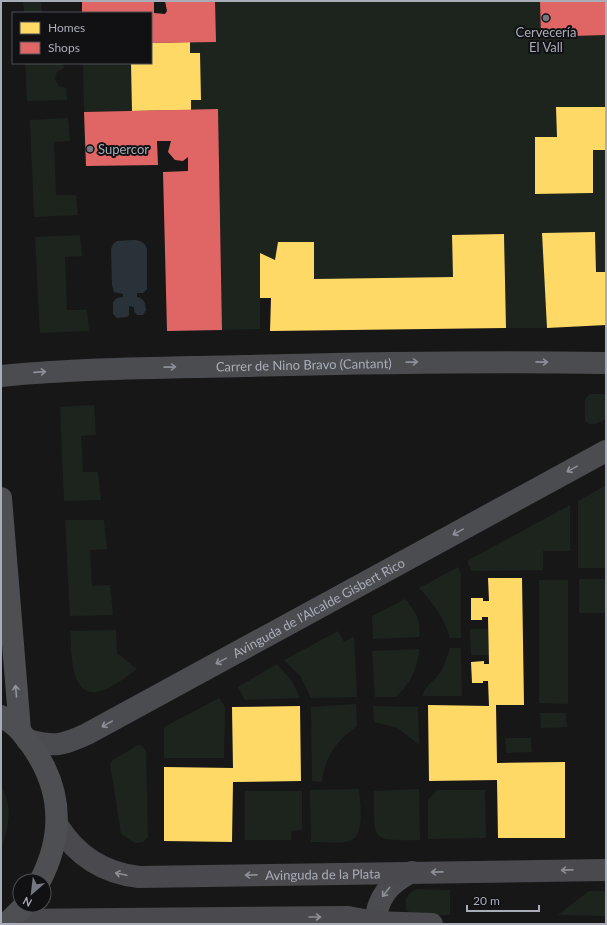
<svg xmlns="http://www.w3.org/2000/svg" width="607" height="925" font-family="Lato,sans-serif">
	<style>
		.green { fill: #1d241e }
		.water { fill: #2a3239 }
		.homes { fill: #ffd966 }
		.shops { fill: #e06666 }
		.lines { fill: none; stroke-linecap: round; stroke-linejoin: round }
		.minor { stroke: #4b4c50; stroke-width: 22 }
		.secondary { stroke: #4a4a4e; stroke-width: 22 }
		.primary { stroke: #4d4f52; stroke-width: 22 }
		.oneway { stroke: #8c9099 }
		.oneway2 { stroke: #91969e }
		.oneway3 { stroke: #8c8f98 }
		.poi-dot { fill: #757880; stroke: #111113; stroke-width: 1.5 }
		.labels { text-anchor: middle; stroke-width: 4; stroke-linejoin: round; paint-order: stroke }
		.poi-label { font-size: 13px; fill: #a8adb8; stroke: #111113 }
		.street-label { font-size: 13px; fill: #a8adb8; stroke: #111113 }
	</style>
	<rect width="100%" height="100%" fill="#171717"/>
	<g class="green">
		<path d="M23,1H41L42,13H24Z"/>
		<path d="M215,1H540L541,37L606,35V107H557V137H535L536,194L593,193V150H606V272H596L595,233H542L547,328H506L504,234L452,235L453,277L314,279L313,242H278L275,260L260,254V329L222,330L218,110L84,112L83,63H151Z"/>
		<path d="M25,63H63L64,68L57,72L55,80L59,86L66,88L67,100L27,101Z"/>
		<path d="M68,118L70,141L54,142L56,195H76L78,215L34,217L30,120Z"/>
		<path d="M80,235L82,256L65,257L67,310H87L89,331L40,333L35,237Z"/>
		<path d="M590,394H606V419L595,424H589L585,421V399Z"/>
		<path d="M94,405L96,435L81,436L83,472H98L101,500L64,501L60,407Z"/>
		<path d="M606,485V568H578V501Z"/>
		<path d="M570,505V551H543V570L472,571L467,561Z"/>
		<path d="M65,520H104L107,549L90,550L92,586L110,585L113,615L70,616Z"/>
		<path d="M458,567L461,574V638H450C444,618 433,602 419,588Z"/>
		<rect x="579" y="579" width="27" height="34"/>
		<path d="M539,580H568V704L539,703Z"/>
		<path d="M405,599C415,611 422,621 419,637L373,639L372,616Z"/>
		<path d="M470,629H488L489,655H471Z"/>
		<path d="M116,630L117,653L137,669C126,677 111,689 97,692C69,696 72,648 70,631Z"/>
		<path d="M338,631L344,642L354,636L357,697L311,698L301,677L284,660Z"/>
		<path d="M450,648H461L462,696H423C425,686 430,684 436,678C443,670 447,658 450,648Z"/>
		<path d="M419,649C418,669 410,683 396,697H375L372,651Z"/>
		<path d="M277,664L292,681L300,698L245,700L238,687Z"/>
		<path d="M219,698L225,707L224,758H164V727Z"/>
		<path d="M356,704L357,726C336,741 325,757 322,782L312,781L311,707Z"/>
		<path d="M373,706L418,707L419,745L398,728L374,722Z"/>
		<path d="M540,713H566L567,727L541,728Z"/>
		<path d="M505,738H531L532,752L506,753Z"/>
		<path d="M138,745L143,746L146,752L148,837L143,842L135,843L121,834L110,764L113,760Z"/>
		<path d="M1,786C13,804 9,829 1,848Z"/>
		<path d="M359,789C360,802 366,837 349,841C339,844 323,842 311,842L310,790Z"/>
		<path d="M419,789L420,840C368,841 375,840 374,791Z"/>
		<path d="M437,790H485L486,838L428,839V800Z"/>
		<path d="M245,791H302V830L291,831V840H245Z"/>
		<path d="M416,889L450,890V915H420L407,911C404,900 406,895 416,889Z"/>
		<path d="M589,891H606V916L558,915Z"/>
	</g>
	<path class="water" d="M117,241C128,241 143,236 147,249V289L143,293H137V297C145,299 145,302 146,310L143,315H137L134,311V307L129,306V315L127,317L117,318L113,314V302L117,298L123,297V294L114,292L112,285L111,249L113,244Z"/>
	<g class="homes">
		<path d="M190,42V53H200L201,100H191V110L132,111L131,63H151V43Z"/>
		<path d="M556,107H606V150H593V193L535,194V137H557Z"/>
		<path d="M595,232L596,272H606V325L547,328L542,233Z"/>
		<path d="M504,234L506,328L270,331L271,298H260V253L275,260L278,242H314V279L453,277L452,235Z"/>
		<path d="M488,578H522L524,705H496L497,763L565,762V838H498L497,780L429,781L428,705L489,706L488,681H483V683H472L471,662L484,661V664H489L488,617H482V620H471V598H483V601H489Z"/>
		<path d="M300,706L301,781L233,782L232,842L164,841V767L233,768L232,707Z"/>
	</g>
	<g class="shops">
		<path d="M82,1H154V13L165,14L167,11L165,1H215L216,42L151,43V13H82Z"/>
		<path d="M540,1H606V35L541,37Z"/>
		<path d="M218,109L222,330L167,331L163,172L188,171V157L183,161L175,160L168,152L171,141H157L158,165L86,166L84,112Z"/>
	</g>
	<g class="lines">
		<g class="minor">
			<path id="s1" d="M1,376C82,368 163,368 244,366C365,363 485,361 606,363"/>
			<path id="s2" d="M27,740C55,747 61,746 87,734L606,451"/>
			<path d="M375,924C377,898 388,884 412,872"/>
		</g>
		<g class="secondary">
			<path id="s3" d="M58,826C77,856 103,873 139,877L606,870"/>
			<path d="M10,920L348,917L375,922L432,924"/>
		</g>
		<g class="primary">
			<path d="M1,498L20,730"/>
			<path d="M1,716C7,720 15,725 20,731C60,777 68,827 40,881"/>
			<path d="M6,924L25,905"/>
		</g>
	</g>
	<defs><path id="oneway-shaft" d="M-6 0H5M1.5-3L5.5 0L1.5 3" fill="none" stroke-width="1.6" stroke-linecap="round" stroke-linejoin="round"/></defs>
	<g class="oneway">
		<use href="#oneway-shaft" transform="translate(412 362) rotate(-1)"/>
		<use href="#oneway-shaft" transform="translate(542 362) rotate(1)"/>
		<use href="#oneway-shaft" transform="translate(170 367) rotate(-1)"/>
		<use href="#oneway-shaft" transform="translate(40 372) rotate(-4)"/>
		<use href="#oneway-shaft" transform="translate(572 469) rotate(151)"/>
		<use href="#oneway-shaft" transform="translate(458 532) rotate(151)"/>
		<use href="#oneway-shaft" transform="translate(221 661) rotate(151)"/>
		<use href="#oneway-shaft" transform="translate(107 724) rotate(151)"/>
		<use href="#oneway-shaft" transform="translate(386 892) rotate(128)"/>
	</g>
	<use class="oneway2" href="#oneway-shaft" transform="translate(16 691) rotate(-95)"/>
	<g class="oneway3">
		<use href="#oneway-shaft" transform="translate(567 870) rotate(179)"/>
		<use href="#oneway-shaft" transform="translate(437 872) rotate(179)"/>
		<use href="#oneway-shaft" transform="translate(121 874) rotate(-168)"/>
		<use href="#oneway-shaft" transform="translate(251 875) rotate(179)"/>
		<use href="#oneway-shaft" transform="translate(315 917)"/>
	</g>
	<g class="poi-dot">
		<circle cx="546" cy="18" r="4"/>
		<circle cx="90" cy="149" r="4"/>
	</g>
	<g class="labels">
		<g class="poi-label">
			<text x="546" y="37">Cervecería<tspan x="546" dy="15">El Vall</tspan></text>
			<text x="98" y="154" text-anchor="start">Supercor</text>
		</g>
		<g class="street-label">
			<text dy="5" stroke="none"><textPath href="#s1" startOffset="303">Carrer de Nino Bravo (Cantant)</textPath></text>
			<text dy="5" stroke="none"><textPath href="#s2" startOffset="326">Avinguda de l'Alcalde Gisbert Rico</textPath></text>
			<text dy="5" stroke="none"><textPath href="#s3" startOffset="283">Avinguda de la Plata</textPath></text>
		</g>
	</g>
	<rect width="607" height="925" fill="none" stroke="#a8adb8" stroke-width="4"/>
	<rect x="12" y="12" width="140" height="52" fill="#111113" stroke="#4d4f55"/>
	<rect x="20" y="22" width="20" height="12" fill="#ffd966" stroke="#4d4f55"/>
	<text x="48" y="32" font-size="12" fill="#a8adb8">Homes</text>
	<rect x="20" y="42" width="20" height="12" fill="#e06666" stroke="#4d4f55"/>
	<text x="48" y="52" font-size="12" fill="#a8adb8">Shops</text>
	<g transform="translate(32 893) rotate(208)"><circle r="19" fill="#111113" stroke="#4d4f55"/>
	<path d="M0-3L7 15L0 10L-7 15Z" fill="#757880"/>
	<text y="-6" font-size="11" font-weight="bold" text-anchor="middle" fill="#a8adb8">N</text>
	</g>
	<path d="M467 905v6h72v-6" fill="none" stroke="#a8adb8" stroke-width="2"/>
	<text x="473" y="905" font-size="12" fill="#a8adb8" stroke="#111113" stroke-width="3" paint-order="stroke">20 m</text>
</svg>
